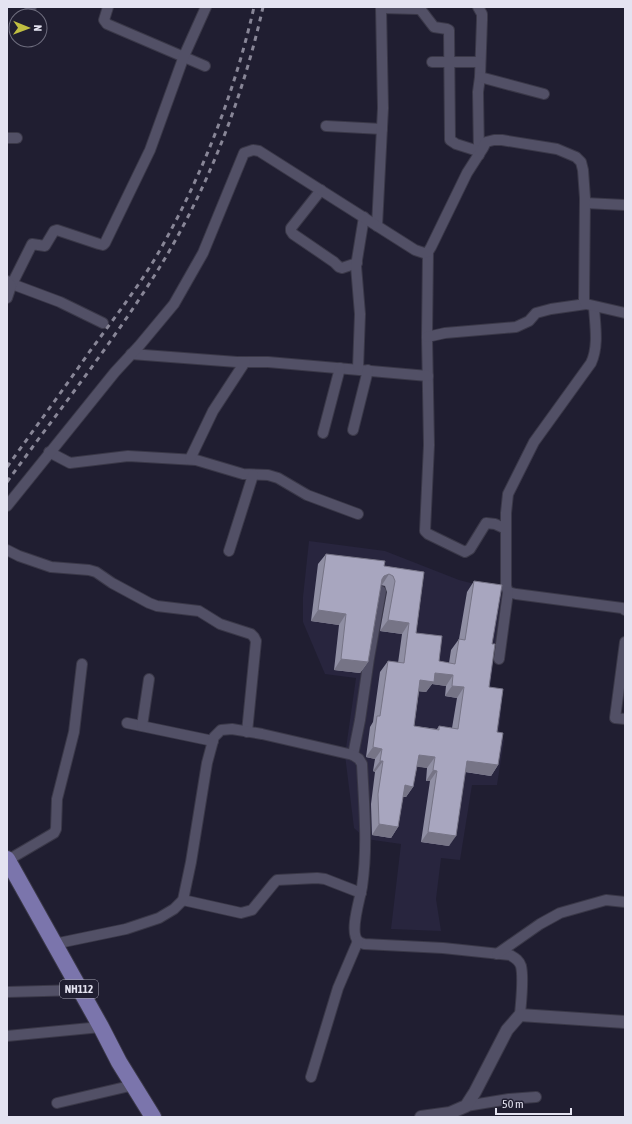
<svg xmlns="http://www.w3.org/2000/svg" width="632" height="1124" font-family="'Asap Condensed',sans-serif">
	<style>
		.built { fill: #28253e }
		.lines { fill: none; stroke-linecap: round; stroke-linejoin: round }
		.minor-casing { stroke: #3a3848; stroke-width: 12 }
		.tertiary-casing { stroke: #3a3848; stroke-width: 14 }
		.trunk-casing { stroke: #3a3848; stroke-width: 18 }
		.minor { stroke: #525066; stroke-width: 10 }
		.tertiary { stroke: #525066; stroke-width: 12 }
		.trunk { stroke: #7b75ac; stroke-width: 16 }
		.rail { stroke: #888697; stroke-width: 3; stroke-dasharray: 5 5; stroke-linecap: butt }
		.wall { fill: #908fa4; fill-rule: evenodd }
		.shaded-wall { fill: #767486 }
		.building { fill: #a8a6bf; stroke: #767486; fill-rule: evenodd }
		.labels { text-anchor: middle; stroke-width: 4; stroke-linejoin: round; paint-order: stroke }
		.shield { fill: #201e31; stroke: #a9a8b7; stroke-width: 1 }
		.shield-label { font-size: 11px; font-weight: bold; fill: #e4e3f1 }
	</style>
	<rect width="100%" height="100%" fill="#201e31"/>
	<path class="built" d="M309,541L385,551L459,580L502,591L490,690L503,691L499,735L504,740L497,785H472L460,860L441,858L436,899L441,931L391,929L401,844L366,839L354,828L345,755L356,678L325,674L303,622V597Z"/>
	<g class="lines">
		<defs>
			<g id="minor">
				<path d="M108,7L104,20L107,24L205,66"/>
				<path d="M478,7L482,14V20L480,77L478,92L479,155"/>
				<path d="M381,8L418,9L421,10L434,27L447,29L449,30L450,140L456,144L478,151"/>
				<path d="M30,10L31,7"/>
				<path d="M432,62H480"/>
				<path d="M480,77L544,94"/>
				<path d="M326,126L382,129"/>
				<path d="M7,138H17"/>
				<path d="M321,190L291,228V231L293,234L334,262L339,267L342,268L357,263"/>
				<path d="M585,203L625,205"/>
				<path d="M377,226L383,108L381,7"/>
				<path d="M428,252L427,337L429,445L425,531L428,534L465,552L470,549L486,523L495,524L506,529"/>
				<path d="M12,284L60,302L103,323"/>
				<path d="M11,286L32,244L45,246L54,231L57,230L99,244L103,245L105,243L150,150L184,56L206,7"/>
				<path d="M7,298L11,286L7,281"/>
				<path d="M594,307C595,325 599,346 591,363L534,442L508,494L506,513V586L508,592L516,594L622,608L625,610"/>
				<path d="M427,337L445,333L516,327L529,321L536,313L551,309L586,304"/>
				<path d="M131,354L237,362H268L428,376"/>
				<path d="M358,369L360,314L356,266L364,217"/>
				<path d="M353,430L368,370"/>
				<path d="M323,433L340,368"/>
				<path d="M49,452L70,463L128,456L196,460L243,474L268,475L278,478L307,495L358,514"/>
				<path d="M190,459L213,411L245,362"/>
				<path d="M7,506L115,372L139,346L174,304L203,253L244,153L253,150L259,151L415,250L424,253L428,252L431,247L467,173L483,148L486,142L494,140H502L557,149L576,157L581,162L583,170L585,198L584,300L586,304L625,313"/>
				<path d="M7,550L19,556L51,567L89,570L96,572L112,583L149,603L157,606L199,611L220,624L251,634L254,637L256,641L247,732"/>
				<path d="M229,551L253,475"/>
				<path d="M625,642L615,718L625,719"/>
				<path d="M499,659L508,592"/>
				<path d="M127,723L213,741"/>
				<path d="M142,726L149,679"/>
				<path d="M353,755L360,720L369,658L381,591"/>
				<path d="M8,860L54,833L56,829L57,799L74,732L82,664"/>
				<path d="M183,900L241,913L252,910L274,883L277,880L317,878L325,879L361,893"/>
				<path d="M54,944L126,929L159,918L174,909L183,900L191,862L207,763L214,737L221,730L232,729L262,734L353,755L359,759L362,764C364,805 368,846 362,887C360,899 349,932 358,941C360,943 362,943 364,944L443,948L510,955C515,958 519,960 521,966C524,979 521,1001 520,1015"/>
				<path d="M497,954L540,924L560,913L606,900L625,902"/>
				<path d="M7,992L80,990"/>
				<path d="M7,1036L101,1027"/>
				<path d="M311,1077L338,988L358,941"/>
				<path d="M57,1103L134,1085"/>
				<path d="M466,1106L509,1099L536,1097"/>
			</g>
			<path id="tertiary" d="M421,1117L450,1113L466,1106L475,1092L507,1030L520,1015L625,1022"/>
			<path id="trunk" d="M7,859L101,1027L119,1062L153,1117"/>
		</defs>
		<use href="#minor" class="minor-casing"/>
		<use href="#tertiary" class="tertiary-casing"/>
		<use href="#trunk" class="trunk-casing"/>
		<use href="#minor" class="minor"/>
		<use href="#tertiary" class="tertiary"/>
		<use href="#trunk" class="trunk"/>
		<g class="rail">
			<path d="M7,467C35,428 63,390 90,351C113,320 136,290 156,257C201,179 234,95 254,7"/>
			<path d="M7,482C59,410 115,340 161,265C209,186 243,97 263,7"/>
		</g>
	</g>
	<path class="wall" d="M326,554L384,566L424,572L416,633L439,661L449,663L451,650L459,639L467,592L474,581L492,644L489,687L497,732L498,765L491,776L465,772L449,846L421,842L430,781H426L427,768L417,766L413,787L406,797H403L398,827L391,838L372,835L371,804L375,772L373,771L375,759L366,757L370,727L373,722L380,672L388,661L398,663L402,634L380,631L387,592L385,586L381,585L368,662L360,673L334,670L339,625L311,621L318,564ZM432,684L446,686L445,696L457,698L452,728L439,726L437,729L414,726L419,691L426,692Z"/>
	<g class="shaded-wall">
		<path d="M389,574L382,585L376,587L384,576Z"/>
		<path d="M318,610L346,614L339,625L311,621Z"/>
		<path d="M388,620L409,623L402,634L380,631Z"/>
		<path d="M341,659L368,662L360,673L334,670Z"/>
		<path d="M435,673L453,675L446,686L432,684L426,692L413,691L420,680Z"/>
		<path d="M452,686L464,687L457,698L445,696Z"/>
		<path d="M373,747L382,749L375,759L366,757Z"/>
		<path d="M419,755L435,757L427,768L411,766Z"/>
		<path d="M380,761H383L375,772L373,771Z"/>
		<path d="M467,761L498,765L491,776L460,771Z"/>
		<path d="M433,770L437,771L430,781H426Z"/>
		<path d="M405,785L413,787L406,797L397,796Z"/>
		<path d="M379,824L398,827L391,838L372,835Z"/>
		<path d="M428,832L456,836L449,846L421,842Z"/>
	</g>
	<path class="building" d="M326,554L385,561L384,566L424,572L416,633L442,636L439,661L455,664L459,639L465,640L474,581L502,585L492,644H495L489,687L503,689L497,732L503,733L498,765L467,761L456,836L428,832L437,771L433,770L435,757L419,755L413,787L405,785L398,827L379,824L378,794L383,761H380L382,749L373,747L377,716H380L388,661L404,663L409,623L388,620L395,581L393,576L389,574L384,576L382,579L368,662L341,659L346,614L318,610ZM435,673L453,675L452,686L464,687L458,729L439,726V730L414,726L420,680L434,682Z"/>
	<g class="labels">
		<rect class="shield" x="60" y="980" width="38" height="18" rx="3"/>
		<g class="shield-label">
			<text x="79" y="993">NH112</text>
		</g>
	</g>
	<rect width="632" height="1124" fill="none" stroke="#e4e3f1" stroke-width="16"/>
	<g transform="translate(28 28) rotate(91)"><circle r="19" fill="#201e31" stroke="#6e6d7e"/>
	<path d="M0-3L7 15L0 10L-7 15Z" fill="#c0be41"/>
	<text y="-6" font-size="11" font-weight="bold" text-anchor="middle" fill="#e4e3f1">N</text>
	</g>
	<path d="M496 1108v6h75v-6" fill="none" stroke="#e4e3f1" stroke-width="2"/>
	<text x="502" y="1108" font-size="12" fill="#e4e3f1" stroke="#201e31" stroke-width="3" paint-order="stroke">50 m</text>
</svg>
